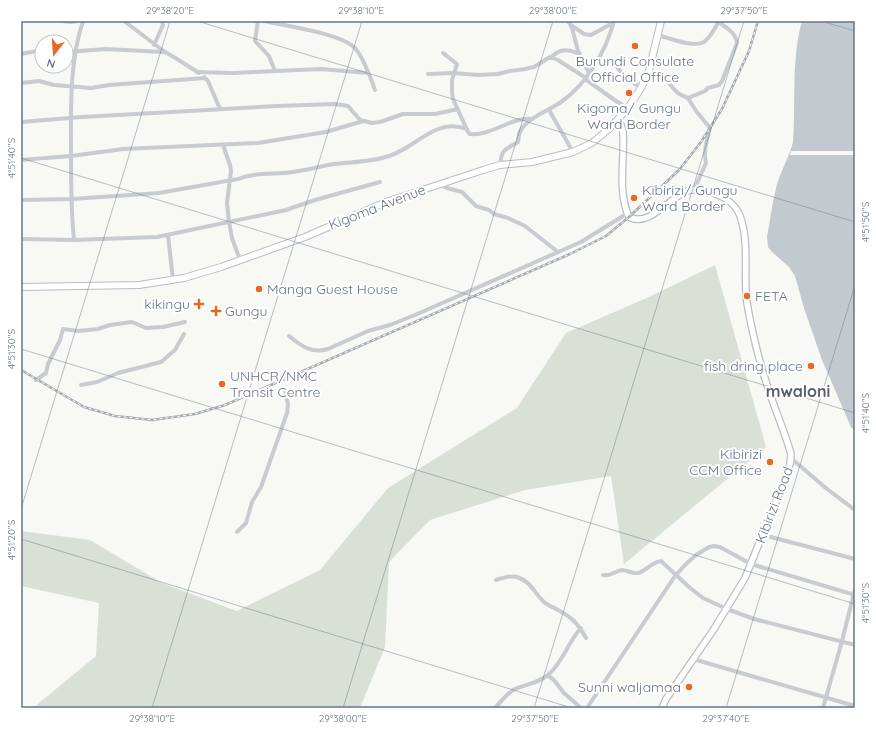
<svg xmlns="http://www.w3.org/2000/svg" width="876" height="729" font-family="Quicksand,sans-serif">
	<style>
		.green { fill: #d9e0d6 }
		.water { fill: #c2cad0 }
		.pier { fill: #f8f8f5 }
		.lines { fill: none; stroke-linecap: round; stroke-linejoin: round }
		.secondary-casing { stroke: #babec3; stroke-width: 8 }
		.primary-casing { stroke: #b9bcc1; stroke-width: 8 }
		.street { stroke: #c8cbcf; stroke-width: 4 }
		.secondary { stroke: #fff; stroke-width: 5.5 }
		.primary { stroke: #fff; stroke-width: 6 }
		.rail-casing { stroke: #a6abb2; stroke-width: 2.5 }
		.rail { stroke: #fff; stroke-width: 1; stroke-dasharray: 3; stroke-linecap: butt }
		.ticks { fill: none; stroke: #667587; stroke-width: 1; stroke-opacity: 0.45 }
		.poi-dot { fill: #e86926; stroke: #fff; stroke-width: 1.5 }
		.labels { text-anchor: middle; stroke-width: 4; stroke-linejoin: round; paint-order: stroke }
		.poi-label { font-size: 14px; fill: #667587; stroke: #fff; text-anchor: start }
		.street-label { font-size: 14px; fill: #667587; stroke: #fff }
		.quarter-label { font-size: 16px; font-weight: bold; fill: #555f6c; stroke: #fff }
		.neatline { fill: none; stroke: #667587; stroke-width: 1.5 }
		.ticks-label { font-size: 10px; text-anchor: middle; fill: #667587 }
	</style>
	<rect width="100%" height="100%" fill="#f8f8f5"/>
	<path class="green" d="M715,265L766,447L624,564L611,476L525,490L430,520L389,562L385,647L360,708H33L96,656L99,603L21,586V531L90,540L162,583L237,611L320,570L388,488L517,408L566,333L649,297Z"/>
	<path class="water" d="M802,21H855V431L851,427L822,360L804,308L795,276L789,267L772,252L768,247L767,237C770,221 772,204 776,188C780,172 789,158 793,142C796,102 791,60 802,21Z"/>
	<path class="pier" d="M791,151H855V155H790Z"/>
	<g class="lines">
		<defs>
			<path id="secondary" d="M618,120L621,125L623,132C625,159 617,191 629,217C649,228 670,197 687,191C695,188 706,191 713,193C725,197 736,205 740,216C750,244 743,275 747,303C752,332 759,361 768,388C775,410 785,432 791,454L790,464L784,482L745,578L714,629L666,699L662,708"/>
			<path id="primary" d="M21,287L139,285L184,278L221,267L305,237L386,202L483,170L500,165L532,162L573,152L592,143L609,129L628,108L641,88L649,71L661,21"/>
		</defs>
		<use href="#secondary" class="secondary-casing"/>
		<use href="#primary" class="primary-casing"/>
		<g class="street">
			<path d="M63,21L71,22L77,21"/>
			<path d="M124,21L165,52L177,59L199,73"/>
			<path d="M258,21L255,41L269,56L275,71"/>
			<path d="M264,21C286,26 340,33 355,48C364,58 370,77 375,90"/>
			<path d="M568,21L572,28L578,51L589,73"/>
			<path d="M571,25L584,34L591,35L609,25L613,24"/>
			<path d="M658,35C669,38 694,48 704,42C711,37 715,28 719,21"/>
			<path d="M154,45L163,25L162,21"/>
			<path d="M66,52L106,49L163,52"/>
			<path d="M443,53L457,64L452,80V93L453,99L468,132L470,134C492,136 510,117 532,119"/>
			<path d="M21,54L42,50"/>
			<path d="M551,57C561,48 569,49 579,54"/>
			<path d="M617,67L624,76L641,88"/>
			<path d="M649,71C655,76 662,77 666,80C676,90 674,93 688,98L696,111L710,128C707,140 703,151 706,163L694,190"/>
			<path d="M197,72L232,73L321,69L368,73"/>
			<path d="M428,74L454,73L478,75L498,74L510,71L525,69L534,67L550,57L558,60L586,78"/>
			<path d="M204,77L208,81L220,109"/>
			<path d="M585,79L616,101L628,108"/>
			<path d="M21,83L39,81L54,85L91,88L109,85L205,78"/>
			<path d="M688,98L705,91L708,88L719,85L722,81L737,43C736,32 726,28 719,22"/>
			<path d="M549,110L573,152"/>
			<path d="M21,122L82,117L276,106L335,104L348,106L360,120L372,123L380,122L403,114H435L458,109"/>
			<path d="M223,145L230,165L231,171L227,203L229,222L232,238L240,260"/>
			<path d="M21,160L71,156L123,149L258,143L326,132L363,121"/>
			<path d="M500,165C502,148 505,150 518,142C519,138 518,134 521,130C529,117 548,111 561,102C587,84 606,51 614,21"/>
			<path d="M440,184L447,188L462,192L476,206L489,210L494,214L508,218L525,226L558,252"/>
			<path d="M21,200L72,199L159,193L238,179C252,173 268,174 283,173C300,172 317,167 334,164C352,162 372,162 389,156C416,148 435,117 467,129"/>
			<path d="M168,235L173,280"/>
			<path d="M21,239L74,240L157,237L286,210L315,200L380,182"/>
			<path d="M74,240C71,211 71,183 71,154C71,110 69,63 83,21"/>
			<path d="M289,336C301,346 312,354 328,349L368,331L390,325L415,315L581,242L628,213"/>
			<path d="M36,380L46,373L48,364L60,340L63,329L78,331L98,329L110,325L132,322L146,328L163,327L185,322"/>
			<path d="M81,385L97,382L118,373L161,362L175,350L184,334"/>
			<path d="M792,459L827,489L855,510"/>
			<path d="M237,532L246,523L252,502L261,487L287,413L288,404L285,390"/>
			<path d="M763,535L855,559"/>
			<path d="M603,575C610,577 615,571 622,570C627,570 632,574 638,573C646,571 652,562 661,561L689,587L703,598L727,609L754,619L855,645"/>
			<path d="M496,580C502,578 511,575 517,577C530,581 534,592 542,600C546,605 553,607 558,610C573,618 578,624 586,638"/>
			<path d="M693,659L855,706"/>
			<path d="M548,676L553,679L564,693L581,708"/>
			<path d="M495,708C501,702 507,693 515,689C526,684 540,683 549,674C563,662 568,642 581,628"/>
			<path d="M587,708L675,576L687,563L696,555L709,547L714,546L720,547L751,564L855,595"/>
			<path d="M823,708L842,641L855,589"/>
		</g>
		<use href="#secondary" class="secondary"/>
		<use href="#primary" class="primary"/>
		<defs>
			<path id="rail" d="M21,370L84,407L115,416L152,420L195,414L225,405L570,254L606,236L629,217L679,170L701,142L722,109L749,51L758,21"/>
		</defs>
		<use href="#rail" class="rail-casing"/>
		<use href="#rail" class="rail"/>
	</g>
	<path class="ticks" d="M197,21L855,222M821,21L855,31M21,158L855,413M21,349L855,604M21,509L170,21M21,539L572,708M152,708L362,21M343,708L553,21M534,708L744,21M726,708L855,285"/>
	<g class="poi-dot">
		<circle cx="635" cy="46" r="4"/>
		<circle cx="629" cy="93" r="4"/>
		<circle cx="634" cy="198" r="4"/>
		<circle cx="259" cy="289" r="4"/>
		<circle cx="747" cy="296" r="4"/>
		<path d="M197 298h4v4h4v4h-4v4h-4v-4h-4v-4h4z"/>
		<path d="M214 305h4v4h4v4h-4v4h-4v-4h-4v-4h4z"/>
		<circle cx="811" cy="366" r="4"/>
		<circle cx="222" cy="384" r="4"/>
		<circle cx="770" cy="462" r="4"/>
		<circle cx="689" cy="687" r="4"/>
	</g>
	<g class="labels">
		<g class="poi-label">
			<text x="635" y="66" text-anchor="middle">Burundi Consulate<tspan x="635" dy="16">Official Office</tspan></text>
			<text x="629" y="113" text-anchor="middle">Kigoma/ Gungu<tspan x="629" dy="16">Ward Border</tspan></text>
			<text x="642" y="195">Kibirizi/ Gungu<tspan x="642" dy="16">Ward Border</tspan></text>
			<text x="267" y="294">Manga Guest House</text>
			<text x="755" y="301">FETA</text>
			<text x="190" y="309" text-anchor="end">kikingu</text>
			<text x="225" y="316">Gungu</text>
			<text x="803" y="371" text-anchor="end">fish dring place</text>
			<text x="230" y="381">UNHCR/NMC<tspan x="230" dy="16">Transit Centre</tspan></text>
			<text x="762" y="459" text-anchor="end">Kibirizi<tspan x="762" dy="16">CCM Office</tspan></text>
			<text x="681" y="692" text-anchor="end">Sunni waljamaa</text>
		</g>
		<g class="street-label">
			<text transform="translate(377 207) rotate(-21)" y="5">Kigoma Avenue</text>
			<text transform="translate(774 505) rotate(-69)" y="5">Kibirizi Road</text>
		</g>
		<g class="quarter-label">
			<text x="798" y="397">mwaloni</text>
		</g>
	</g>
	<rect width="876" height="729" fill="none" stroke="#ffffff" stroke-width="44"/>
	<g transform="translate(54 54) rotate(197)"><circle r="19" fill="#ffffff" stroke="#c2c8cf"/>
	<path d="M0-3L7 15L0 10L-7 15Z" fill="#e86926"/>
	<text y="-6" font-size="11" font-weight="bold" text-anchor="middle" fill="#667587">N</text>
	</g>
	<rect x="22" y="22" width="832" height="685" class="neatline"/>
	<g class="ticks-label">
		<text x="170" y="14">29°38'20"E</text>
		<text x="361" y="14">29°38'10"E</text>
		<text x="553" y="14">29°38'00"E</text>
		<text x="744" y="14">29°37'50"E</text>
		<text transform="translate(11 158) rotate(-90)" y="4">4°51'40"S</text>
		<text transform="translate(865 222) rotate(-90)" y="4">4°51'50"S</text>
		<text transform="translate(11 349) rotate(-90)" y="4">4°51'30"S</text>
		<text transform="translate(865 413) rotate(-90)" y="4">4°51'40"S</text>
		<text transform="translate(11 540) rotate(-90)" y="4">4°51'20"S</text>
		<text transform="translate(865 603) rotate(-90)" y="4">4°51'30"S</text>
		<text x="152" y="722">29°38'10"E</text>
		<text x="343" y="722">29°38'00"E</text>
		<text x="535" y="722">29°37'50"E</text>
		<text x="726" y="722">29°37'40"E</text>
	</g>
</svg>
